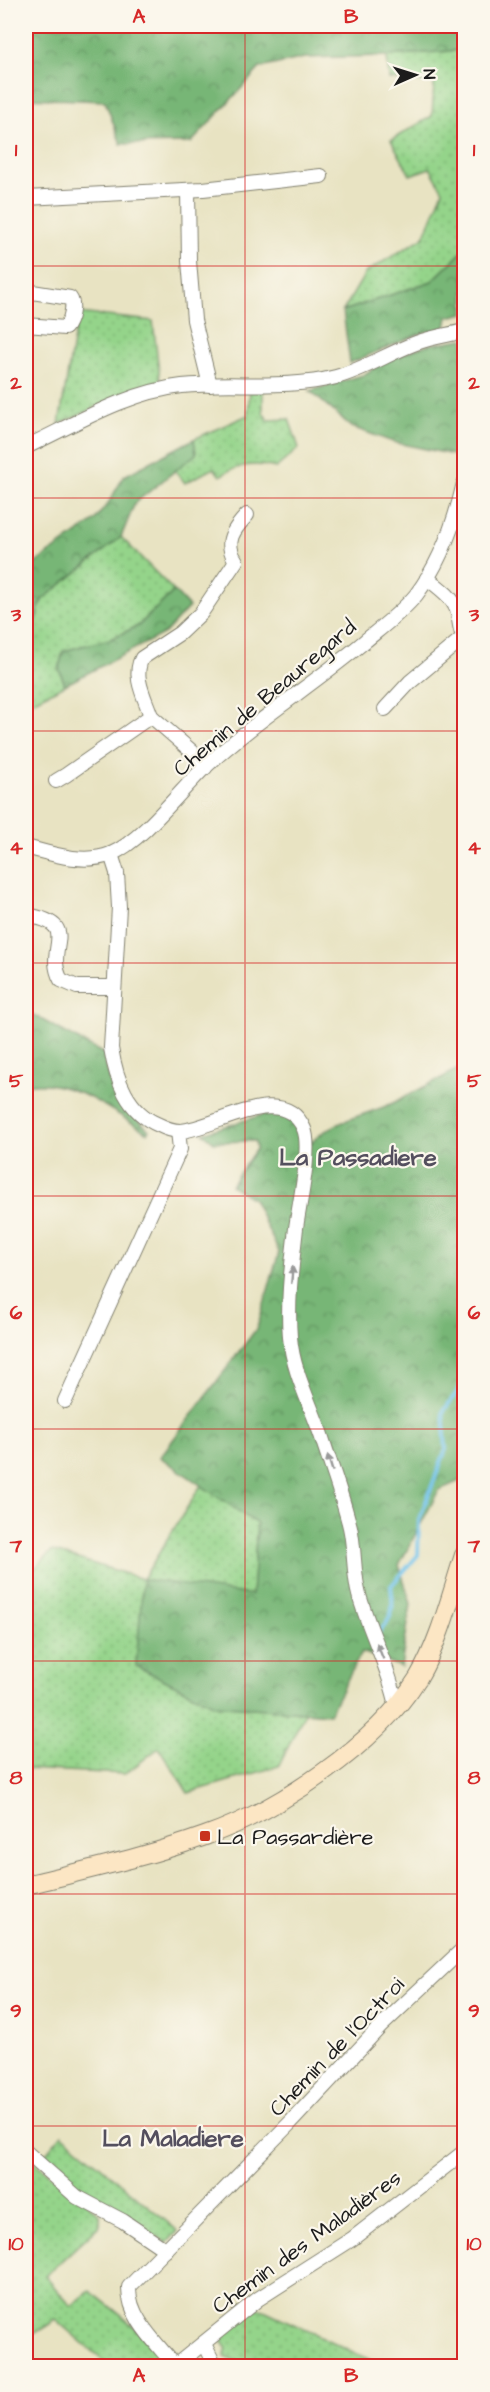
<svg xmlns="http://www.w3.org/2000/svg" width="490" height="2392" font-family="'Architects Daughter',sans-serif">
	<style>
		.green { fill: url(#green-dots); stroke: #587853; stroke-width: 1.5 }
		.forest { fill: url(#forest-crowns); stroke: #4a6949; stroke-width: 1.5 }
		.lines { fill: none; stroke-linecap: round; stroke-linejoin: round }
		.stream { stroke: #70c3ec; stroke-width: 4 }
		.minor-casing { stroke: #82806f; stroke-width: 16 }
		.secondary-casing { stroke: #82806f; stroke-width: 20 }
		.minor { stroke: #fff; stroke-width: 14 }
		.secondary { stroke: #fce6c4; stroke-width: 18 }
		.oneway { fill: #999 }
		.grid { fill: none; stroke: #d62828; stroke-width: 1.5; stroke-opacity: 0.55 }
		.poi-dot { fill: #c8321e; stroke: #fbf7ec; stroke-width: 2 }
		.labels { text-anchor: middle; stroke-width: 4.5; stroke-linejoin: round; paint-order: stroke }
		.street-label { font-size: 22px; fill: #1c1c1c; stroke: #fbf7ec }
		.poi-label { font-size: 22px; fill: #1c1c1c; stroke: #fbf7ec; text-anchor: start }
		.neighbourhood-label { font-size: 24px; font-weight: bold; fill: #544f5e; stroke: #fbf7ec }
		.neatline { fill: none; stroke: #d62828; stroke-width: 2 }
		.grid-label { font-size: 20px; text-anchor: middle; font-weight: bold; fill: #d62828 }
	</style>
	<defs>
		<pattern id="green-dots" width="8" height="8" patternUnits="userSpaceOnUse" patternTransform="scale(1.5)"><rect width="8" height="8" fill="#94d48a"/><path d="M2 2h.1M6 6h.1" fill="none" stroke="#7fb576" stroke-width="1.8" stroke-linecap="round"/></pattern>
		<pattern id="forest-crowns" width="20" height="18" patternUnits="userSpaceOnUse" patternTransform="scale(1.5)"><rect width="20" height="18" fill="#77b676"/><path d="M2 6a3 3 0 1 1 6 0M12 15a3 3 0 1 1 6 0" fill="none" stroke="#619360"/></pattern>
	</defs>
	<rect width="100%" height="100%" fill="#fbf7ec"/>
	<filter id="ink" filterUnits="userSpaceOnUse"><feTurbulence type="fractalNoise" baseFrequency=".0167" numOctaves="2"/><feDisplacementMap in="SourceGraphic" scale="12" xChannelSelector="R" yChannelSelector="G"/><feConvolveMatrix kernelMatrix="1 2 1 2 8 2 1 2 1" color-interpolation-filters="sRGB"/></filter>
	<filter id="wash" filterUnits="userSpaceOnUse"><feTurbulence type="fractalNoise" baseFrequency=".008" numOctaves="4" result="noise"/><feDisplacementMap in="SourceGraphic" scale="24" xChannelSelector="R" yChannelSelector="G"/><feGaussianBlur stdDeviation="1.35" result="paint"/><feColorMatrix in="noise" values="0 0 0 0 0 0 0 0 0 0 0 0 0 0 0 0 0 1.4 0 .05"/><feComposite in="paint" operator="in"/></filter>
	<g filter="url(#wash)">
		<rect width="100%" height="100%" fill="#e8e3c2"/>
		<g class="green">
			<path d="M464,50V250L432,281L343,311L366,272L424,237L443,191L430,168L410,175L391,140L432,116L434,83L389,79L387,56Z"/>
			<path d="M78,313L153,321L160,380L148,387H141L59,424Z"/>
			<path d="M250,390L263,391V412L268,420L289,419L299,448L276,468C255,462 238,465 220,476L214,468L185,483L175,470L196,454L194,439L248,415Z"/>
			<path d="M121,537L174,591L138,626L110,639L63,651L59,669L65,685L26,704V639L30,635L42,600Z"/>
			<path d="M201,1485L257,1524L252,1595L215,1705L305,1712L279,1766L188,1793L159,1748L125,1774L26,1769V1577L52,1551L143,1579Z"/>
			<path d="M62,2134L178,2231L167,2243L84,2196L42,2158Z"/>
			<path d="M26,2156L100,2214V2225L45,2276L71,2306L90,2291C109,2306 160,2343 164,2366H109L56,2320L26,2339Z"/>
			<path d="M257,2308L264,2310L383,2366H249L224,2356L227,2348L219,2337Z"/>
		</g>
		<g class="forest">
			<path d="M26,26H464V50L387,56L304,58L260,68L191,143L121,144L105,101L26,98Z"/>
			<path d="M464,250V313L448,317L446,328L419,334L350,363L343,311L432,281Z"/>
			<path d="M464,339L463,457L393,442L352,427L310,391L363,375L394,357L427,345Z"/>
			<path d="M194,439L196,454L135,503L121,537L42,600L30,635L26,639V572L30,567L94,521L109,502L124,476Z"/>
			<path d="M174,591L189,607L165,633L65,685L59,669L63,651L110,639L138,626Z"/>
			<path d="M26,1011L104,1054C110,1095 120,1102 149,1130L148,1133C111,1111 71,1077 26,1085Z"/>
			<path d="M464,1066V1479L439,1490L399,1565L411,1604L401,1667L362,1652L329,1714L215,1705L136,1666L143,1579L252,1595L257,1524L160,1457L257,1328L279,1252L253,1199L231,1185L256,1149L255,1141L214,1142L203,1133L272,1112L286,1114L312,1142C332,1120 368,1115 393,1103C417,1091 441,1078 464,1066Z"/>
		</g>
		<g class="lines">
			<path class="stream" d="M377,1634C394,1617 394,1609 391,1586L418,1555L419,1520L446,1449L443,1412L464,1382"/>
		</g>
	</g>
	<g filter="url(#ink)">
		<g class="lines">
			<defs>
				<g id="minor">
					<path d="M188,190L189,261L194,320L210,385"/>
					<path d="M26,198L203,189L321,176"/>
					<path d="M26,291L70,298C75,304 71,321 65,328L26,325"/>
					<path d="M26,447C75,424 127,392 182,386C233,381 286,390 336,377C365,369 389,353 416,343C431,337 449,335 464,331"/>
					<path d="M427,578C438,587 452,596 457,610C460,620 459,629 464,638"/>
					<path d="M385,709L410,682L464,637"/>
					<path d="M151,716C145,698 132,676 142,658L180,633L201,613L236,561C223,542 234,529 247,515"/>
					<path d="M56,781L66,775L151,716L197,756L205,768"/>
					<path d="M26,847C52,854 84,865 111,854C142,841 179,792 204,768C254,721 313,685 365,641C382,627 402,612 416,595C441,562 455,522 464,483"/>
					<path d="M111,854L117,873L119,907L111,1048C116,1079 127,1112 159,1125C165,1128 173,1131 180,1131C215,1129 283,1080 304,1129C312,1148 299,1205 296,1228C292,1264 287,1301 290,1337C293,1374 312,1406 323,1441C332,1469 343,1498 350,1527C355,1549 353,1573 359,1595C370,1633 389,1667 397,1706"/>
					<path d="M26,915C84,925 43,947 61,980L77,987H114"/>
					<path d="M65,1401L180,1149L178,1131"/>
					<path d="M26,2152L77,2197L123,2221L166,2250"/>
					<path d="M204,2344L215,2366"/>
					<path d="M175,2366C157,2343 128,2318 129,2287L291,2122L380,2027L464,1948"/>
					<path d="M175,2366L258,2299L352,2239L464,2152"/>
				</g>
				<path id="secondary" d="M26,1885C85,1870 147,1857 205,1836C279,1810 376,1745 418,1678C439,1643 451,1595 464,1555"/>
			</defs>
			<use href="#minor" class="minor-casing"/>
			<use href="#secondary" class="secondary-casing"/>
			<use href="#minor" class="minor"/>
			<use href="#secondary" class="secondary"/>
		</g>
		<defs><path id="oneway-solid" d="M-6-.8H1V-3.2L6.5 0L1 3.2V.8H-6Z" transform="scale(1.5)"/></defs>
		<g class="oneway">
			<use href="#oneway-solid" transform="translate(292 1275) rotate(-85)"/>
			<use href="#oneway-solid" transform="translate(330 1463) rotate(-107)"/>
			<use href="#oneway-solid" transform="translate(380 1651) rotate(-112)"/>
		</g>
	</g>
	<path class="grid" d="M245,26V2366M26,266H464M26,498H464M26,731H464M26,963H464M26,1196H464M26,1429H464M26,1661H464M26,1894H464M26,2126H464"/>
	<rect class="poi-dot" x="199" y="1830" width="12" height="12" rx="3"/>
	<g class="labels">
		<g class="street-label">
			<text transform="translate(264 697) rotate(-40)" y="8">Chemin de Beauregard</text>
			<text transform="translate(336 2046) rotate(-46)" y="8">Chemin de l'Octroi</text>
			<text transform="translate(306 2241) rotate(-36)" y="8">Chemin des Maladières</text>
		</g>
		<g class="poi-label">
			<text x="217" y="1844">La Passardière</text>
		</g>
		<g class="neighbourhood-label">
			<text x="358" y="1165">La Passadiere</text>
			<text x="173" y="2146">La Maladiere</text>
		</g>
	</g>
	<rect width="490" height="2392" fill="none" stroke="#fbf7ec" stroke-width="66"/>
	<g transform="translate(415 75) rotate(87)" stroke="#fbf7ec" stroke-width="4.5" paint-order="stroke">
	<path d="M0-4.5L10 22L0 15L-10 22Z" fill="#1c1c1c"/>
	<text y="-9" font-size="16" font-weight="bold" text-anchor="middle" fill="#1c1c1c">N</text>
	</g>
	<rect x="33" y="33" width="424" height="2326" class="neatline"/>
	<g class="grid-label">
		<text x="139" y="23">A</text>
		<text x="351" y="23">B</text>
		<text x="16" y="156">1</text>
		<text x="474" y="156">1</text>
		<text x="16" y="389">2</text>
		<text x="474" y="389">2</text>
		<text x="16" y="621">3</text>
		<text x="474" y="621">3</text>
		<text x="16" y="854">4</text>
		<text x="474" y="854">4</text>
		<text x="16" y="1087">5</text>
		<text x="474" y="1087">5</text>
		<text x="16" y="1319">6</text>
		<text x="474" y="1319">6</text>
		<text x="16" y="1552">7</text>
		<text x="474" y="1552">7</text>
		<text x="16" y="1784">8</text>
		<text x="474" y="1784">8</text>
		<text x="16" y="2017">9</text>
		<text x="474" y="2017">9</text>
		<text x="16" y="2250">10</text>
		<text x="474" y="2250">10</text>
		<text x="139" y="2382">A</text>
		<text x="351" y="2382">B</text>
	</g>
</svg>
